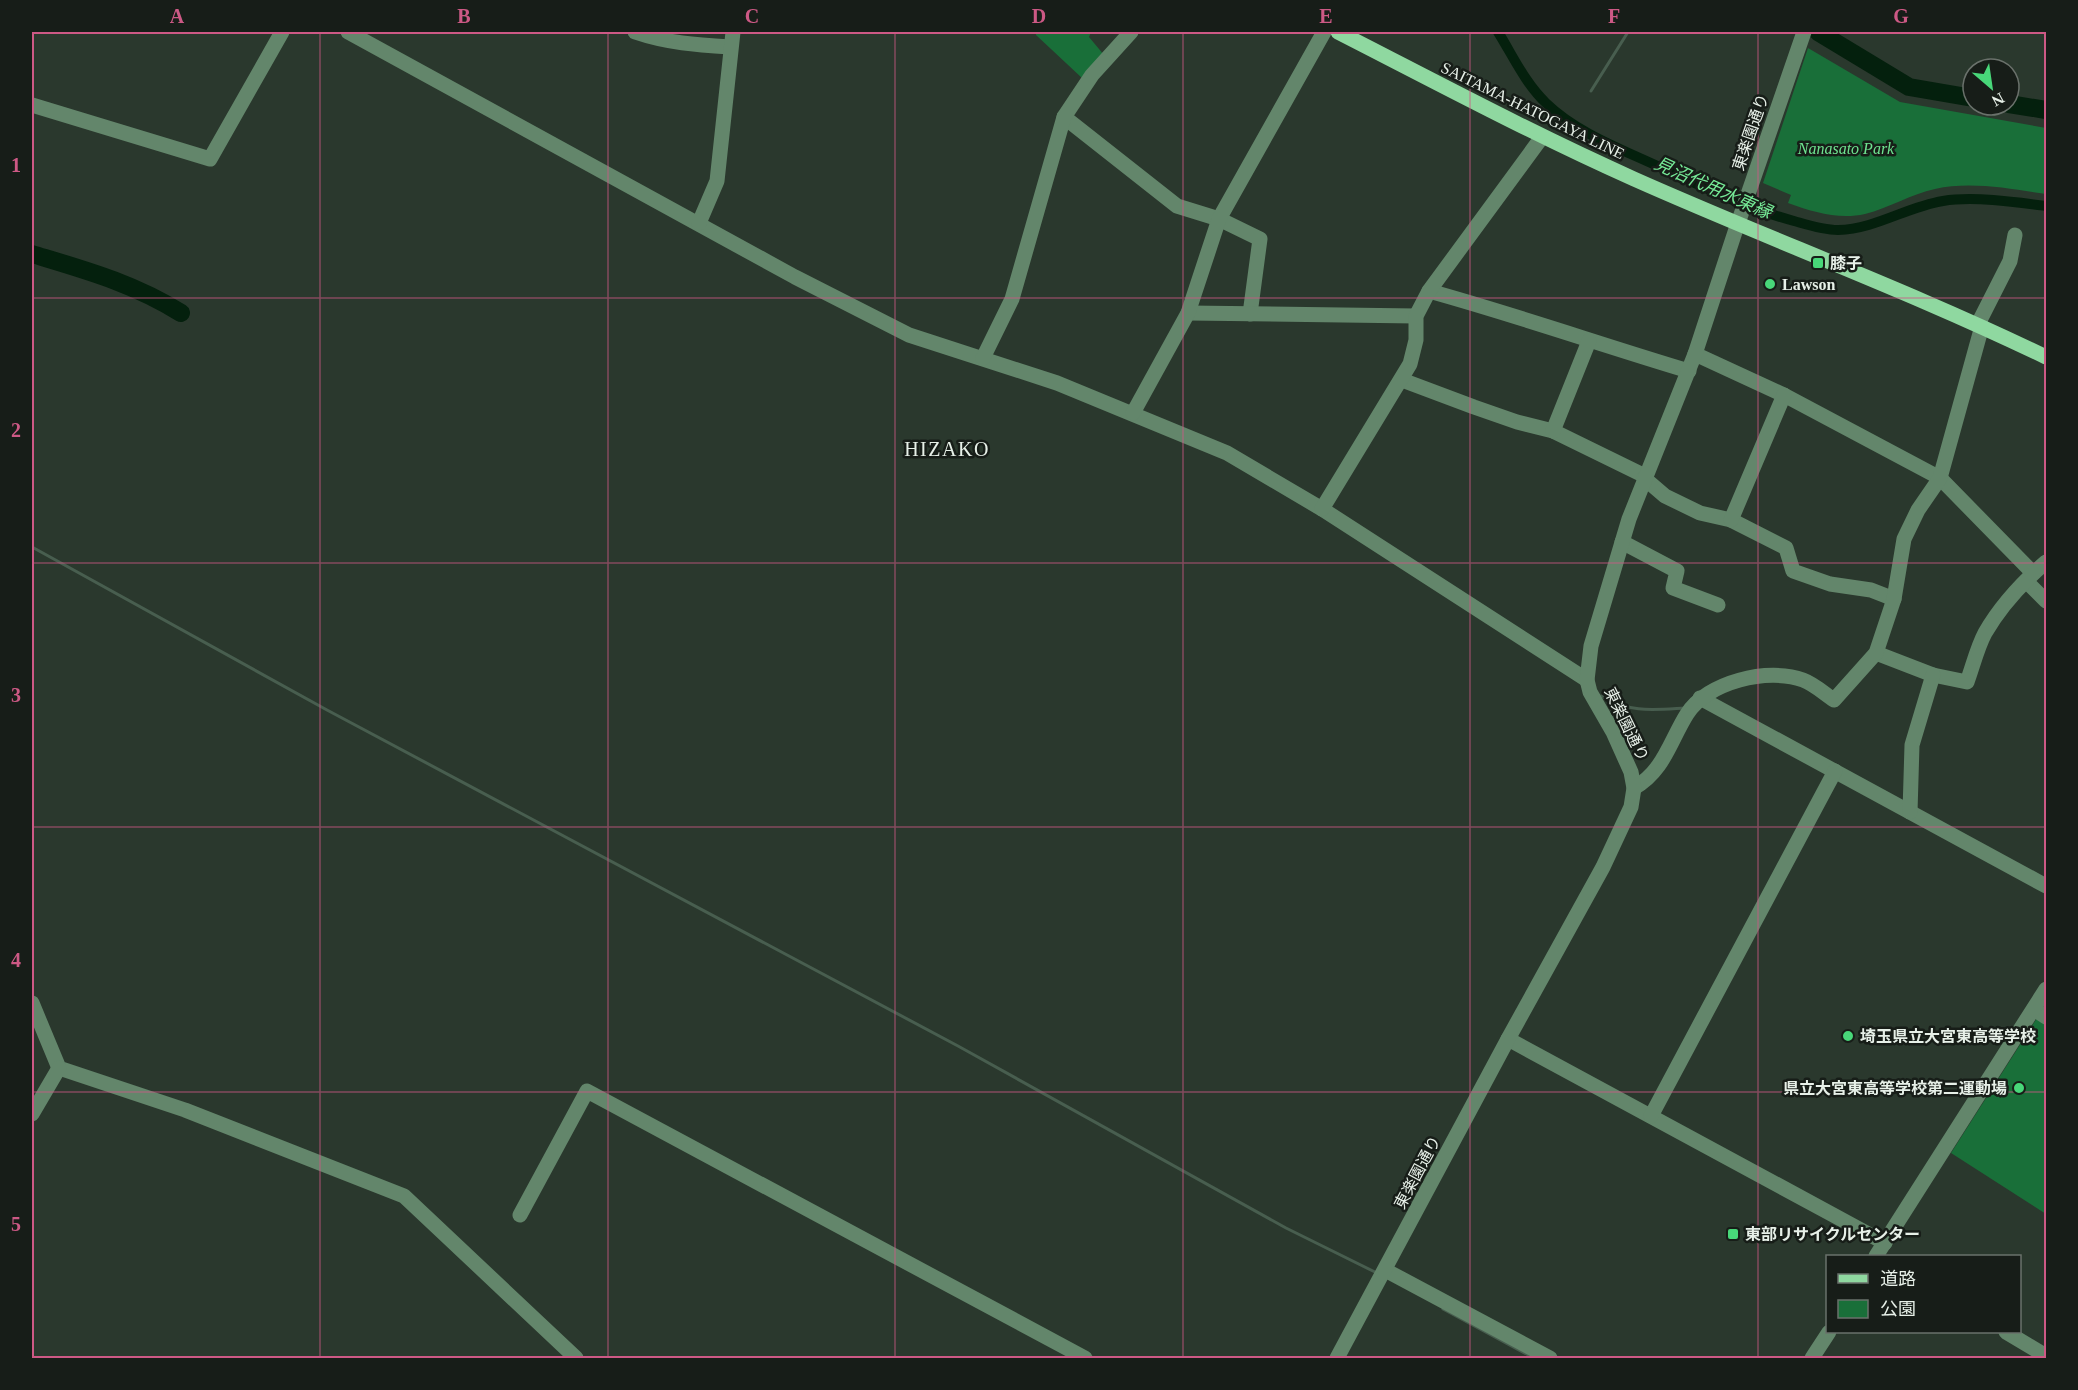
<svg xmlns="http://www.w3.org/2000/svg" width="2078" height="1390" font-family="'Times New Roman','Noto Sans JP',serif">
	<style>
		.green { fill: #196f39 }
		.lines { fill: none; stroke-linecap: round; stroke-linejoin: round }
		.stream { stroke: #485e4f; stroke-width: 3 }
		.canal { stroke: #04200d; stroke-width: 10 }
		.river { stroke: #04200d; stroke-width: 18 }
		.minor { stroke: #63866b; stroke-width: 15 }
		.major { stroke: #8fd8a0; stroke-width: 15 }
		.grid { fill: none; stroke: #cd5985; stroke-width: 1.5; stroke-opacity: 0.55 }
		.poi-dot { fill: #48d779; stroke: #171d18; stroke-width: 2 }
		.labels { text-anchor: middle; stroke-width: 5; stroke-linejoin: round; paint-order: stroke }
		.street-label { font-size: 16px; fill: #e7f0e8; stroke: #171d18 }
		.park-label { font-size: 16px; font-style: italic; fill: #6fe390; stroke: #171d18 }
		.poi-label { font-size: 16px; font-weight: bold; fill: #e7f0e8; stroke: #171d18; text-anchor: start }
		.water-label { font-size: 18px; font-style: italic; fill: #76ea97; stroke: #171d18 }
		.quarter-label { font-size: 20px; letter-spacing: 1.5px; fill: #e7f0e8; stroke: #171d18 }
		.neatline { fill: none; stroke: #cd5985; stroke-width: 2 }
		.grid-label { font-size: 20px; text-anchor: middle; font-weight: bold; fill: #cd5985 }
	</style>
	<rect width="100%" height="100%" fill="#2a382d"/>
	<g class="green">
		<path d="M1036,32H1091L1089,37L1104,55L1082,78L1036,35Z"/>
		<path d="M1808,48L1900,102L2046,128V194C2011,189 1971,181 1935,189C1911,194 1889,208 1865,214C1839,220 1813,212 1788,203L1791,195L1763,183Z"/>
		<path d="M2037,1018L2046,1024V1214L1951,1153Z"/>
	</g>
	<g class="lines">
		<g class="stream">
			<path d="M1591,91L1628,32"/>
			<path d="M32,547L327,710L958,1046L1286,1228L1377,1273"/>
			<path d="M1601,696C1632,713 1651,710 1685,708"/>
			<path d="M1443,1309L1534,1358"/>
		</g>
		<path class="canal" d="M1498,32C1513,56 1525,83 1546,103C1578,134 1624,150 1664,169C1707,189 1749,209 1794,221C1808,225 1823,230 1838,230C1876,229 1906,207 1943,201C1973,196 2016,202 2046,206"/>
		<g class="river">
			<path d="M1818,32L1909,87L1973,98"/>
			<path d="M2009,104L2046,110"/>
			<path d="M32,254C85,270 133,283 181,313"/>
		</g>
		<g class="minor">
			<path d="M348,32L795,277L909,335L1057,383L1227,453L1322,509L1587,680"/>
			<path d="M635,32C667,43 697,45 730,47"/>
			<path d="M32,105L210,159L282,32"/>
			<path d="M1064,117L1177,206L1219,219L1260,239L1250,314"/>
			<path d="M699,223L717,181L733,32"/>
			<path d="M1429,291C1516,315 1602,345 1689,371"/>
			<path d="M1188,313L1416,316"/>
			<path d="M1978,324L2010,261L2015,235"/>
			<path d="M1695,354L1784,395L1940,478L2033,573"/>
			<path d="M983,358L1012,299L1064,117L1092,75L1131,32"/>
			<path d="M1402,380L1474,407L1517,422L1553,431L1645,476"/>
			<path d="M1133,413L1188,313L1219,219L1324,32"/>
			<path d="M1553,431L1589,341"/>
			<path d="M1644,478L1665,496L1700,513L1731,520L1786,548L1793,571L1830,584L1871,590L1894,599"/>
			<path d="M1322,509L1410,364L1416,340V316L1429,291L1542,137"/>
			<path d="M1731,520L1784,395"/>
			<path d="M1622,542L1677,571L1673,588L1718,605"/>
			<path d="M2026,581L2046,601"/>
			<path d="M1876,653L1933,675L1967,682C1973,666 1977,648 1985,633C2000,607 2024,581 2046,562"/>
			<path d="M1700,698L2046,886"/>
			<path d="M1634,788C1664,771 1670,741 1687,714C1707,682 1768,667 1803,680C1814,684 1825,694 1834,700L1876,653L1894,599L1904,539L1918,510L1940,478L1982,326"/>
			<path d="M1910,812L1912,745L1933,675"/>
			<path d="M32,1003L59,1068L185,1110L404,1196L576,1358"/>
			<path d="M2034,1009L2046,1017"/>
			<path d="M1508,1039L1885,1243"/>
			<path d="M32,1114L59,1068"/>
			<path d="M1651,1116L1835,771"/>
			<path d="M520,1215L587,1091L1085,1358"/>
			<path d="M1876,1256L2046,989"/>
			<path d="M1385,1270L1550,1358"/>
			<path d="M2006,1332L2046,1356"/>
			<path d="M1337,1358L1508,1039L1603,867L1631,807L1634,788L1631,772L1613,732L1590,692L1587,680L1591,646L1629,519L1695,354L1735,232L1804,32"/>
			<path d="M1812,1358L1829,1332"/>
		</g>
		<path class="major" d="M1338,32C1436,82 1533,134 1634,179C1771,240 1912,292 2046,357"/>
	</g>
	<path class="grid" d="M320,32V1358M608,32V1358M895,32V1358M1183,32V1358M1470,32V1358M1758,32V1358M32,298H2046M32,563H2046M32,827H2046M32,1092H2046"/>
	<g class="poi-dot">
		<rect x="1812" y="257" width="12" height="12" rx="3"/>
		<circle cx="1770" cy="284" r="6"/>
		<circle cx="1848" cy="1036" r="6"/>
		<circle cx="2019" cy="1088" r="6"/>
		<rect x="1727" y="1228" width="12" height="12" rx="3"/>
	</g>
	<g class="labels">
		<g class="street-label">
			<text transform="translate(1533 110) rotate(26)" y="6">SAITAMA-HATOGAYA LINE</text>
			<text transform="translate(1750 132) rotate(-71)" y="6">東楽園通り</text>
			<text transform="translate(1627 724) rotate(64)" y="6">東楽園通り</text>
			<text transform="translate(1417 1172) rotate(-62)" y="6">東楽園通り</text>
		</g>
		<g class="park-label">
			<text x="1846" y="154">Nanasato Park</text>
		</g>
		<g class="poi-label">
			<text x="1830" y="269">膝子</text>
			<text x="1782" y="290">Lawson</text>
			<text x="1860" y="1042">埼玉県立大宮東高等学校</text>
			<text x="2007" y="1094" text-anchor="end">県立大宮東高等学校第二運動場</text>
			<text x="1745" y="1240">東部リサイクルセンター</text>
		</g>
		<g class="water-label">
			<text transform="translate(1713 188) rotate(24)" y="6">見沼代用水東縁</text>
		</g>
		<g class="quarter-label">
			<text x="947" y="456">HIZAKO</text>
		</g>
	</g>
	<rect width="2078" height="1390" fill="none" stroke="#171d18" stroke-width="66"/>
	<rect x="1826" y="1255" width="195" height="78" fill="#171d18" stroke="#6a716b" stroke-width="1.5"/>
	<rect x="1838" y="1274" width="30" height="9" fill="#8fd8a0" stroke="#6a716b" stroke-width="1.5"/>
	<text x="1880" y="1285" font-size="18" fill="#e7f0e8">道路</text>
	<rect x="1838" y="1300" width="30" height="18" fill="#196f39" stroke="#6a716b" stroke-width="1.5"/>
	<text x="1880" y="1315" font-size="18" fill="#e7f0e8">公園</text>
	<g transform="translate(1991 87) rotate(151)"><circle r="28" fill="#171d18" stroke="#6a716b" stroke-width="1.5"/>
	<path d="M0-4.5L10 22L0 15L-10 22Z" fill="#48d779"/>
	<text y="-9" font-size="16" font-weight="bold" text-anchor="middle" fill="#e7f0e8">N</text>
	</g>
	<rect x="33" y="33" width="2012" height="1324" class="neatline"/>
	<g class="grid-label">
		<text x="177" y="23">A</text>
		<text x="464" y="23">B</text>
		<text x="752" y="23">C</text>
		<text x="1039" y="23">D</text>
		<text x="1326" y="23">E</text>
		<text x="1614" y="23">F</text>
		<text x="1901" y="23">G</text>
		<text x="16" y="172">1</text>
		<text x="16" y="437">2</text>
		<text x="16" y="702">3</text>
		<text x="16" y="967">4</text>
		<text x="16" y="1231">5</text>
	</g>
</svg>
